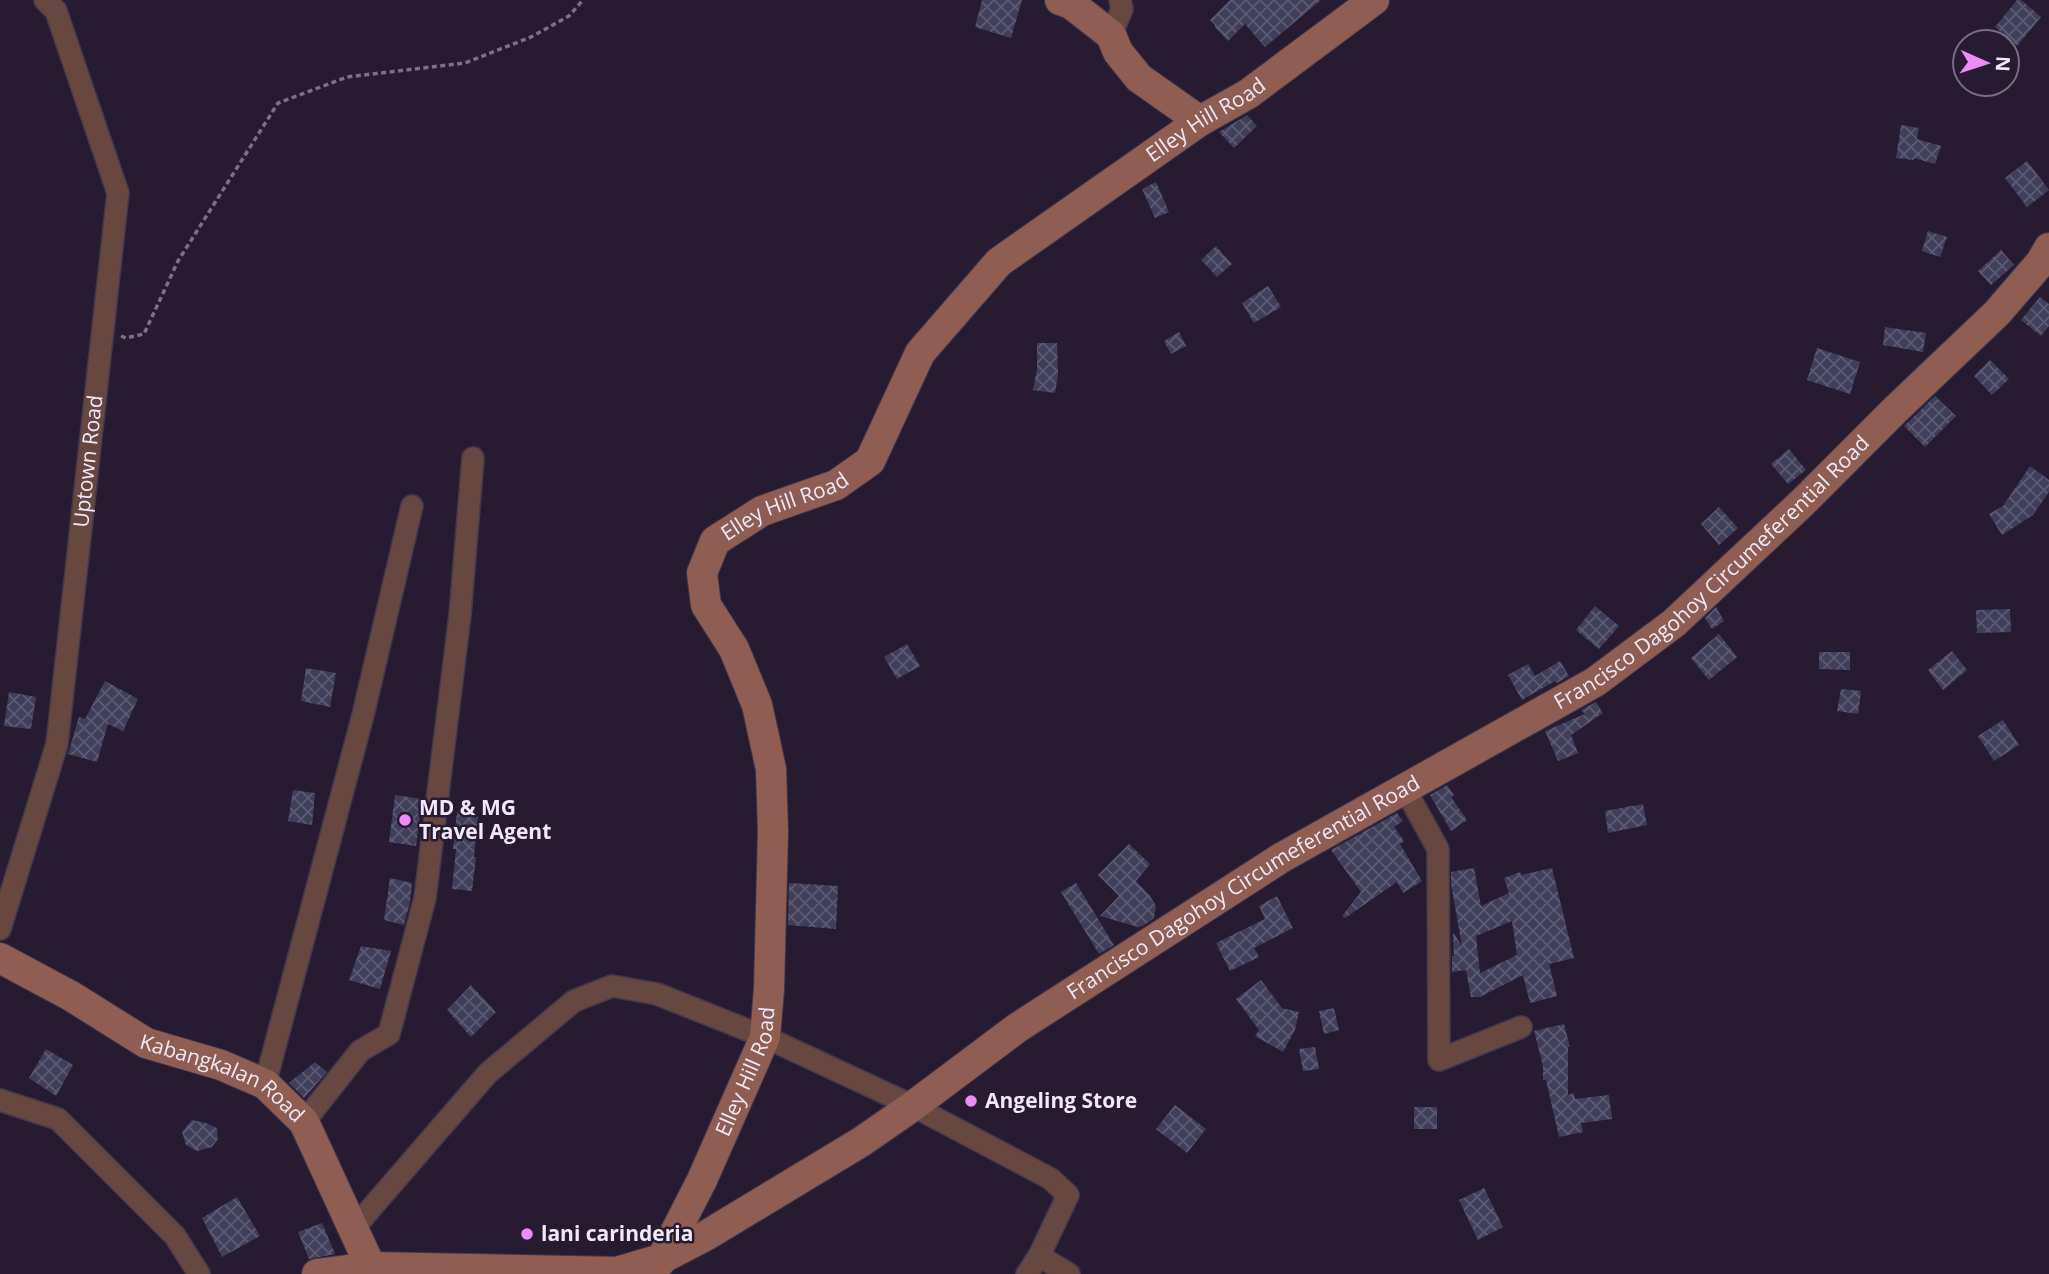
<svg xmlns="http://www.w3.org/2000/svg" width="2049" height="1274" font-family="'Open Sans',sans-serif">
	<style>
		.building { fill: url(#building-cross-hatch); fill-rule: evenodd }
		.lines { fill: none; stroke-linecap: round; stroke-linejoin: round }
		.street-casing { stroke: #43384d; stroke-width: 24 }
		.secondary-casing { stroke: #43384d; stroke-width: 32 }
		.path { stroke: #7b7184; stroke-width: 3.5; stroke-dasharray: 5 3.5; stroke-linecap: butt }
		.street { stroke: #674840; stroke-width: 21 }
		.secondary { stroke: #8f5d51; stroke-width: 30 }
		.poi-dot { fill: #ef8bf7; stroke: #271b31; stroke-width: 2.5 }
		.labels { text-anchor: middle; stroke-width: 5; stroke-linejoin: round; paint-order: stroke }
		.street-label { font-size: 21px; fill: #f1e9f9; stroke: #271b31 }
		.poi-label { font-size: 21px; font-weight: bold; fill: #f1e9f9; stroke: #271b31; text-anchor: start }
	</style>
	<defs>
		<pattern id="building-cross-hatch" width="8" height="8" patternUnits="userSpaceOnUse" patternTransform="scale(1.75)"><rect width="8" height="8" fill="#403f5a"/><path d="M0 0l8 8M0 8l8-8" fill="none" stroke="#5c5b72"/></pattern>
	</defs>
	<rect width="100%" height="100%" fill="#271b31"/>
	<g class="building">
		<path d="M982,0H1022L1011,38L975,27Z"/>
		<path d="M1230,0H1321L1265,47L1245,24L1228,41L1214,26L1215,25L1210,20Z"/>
		<path d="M2017,0H2021L2041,17L2017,46L1995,27Z"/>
		<path d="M1247,115L1257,126L1234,148L1219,132Z"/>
		<path d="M1901,125L1919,128L1917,139L1941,146L1935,164L1914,158V160L1896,158Z"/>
		<path d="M2027,161L2049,190L2027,207L2005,178Z"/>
		<path d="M1156,182L1169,212L1155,218L1142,189Z"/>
		<path d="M1928,231L1947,237L1940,257L1922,251Z"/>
		<path d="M1216,246L1232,264L1217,277L1201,260Z"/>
		<path d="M2001,250L2014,265L1991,285L1978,271Z"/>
		<path d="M1268,286L1281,307L1254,323L1242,303Z"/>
		<path d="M2040,297L2049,304V326L2041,336L2021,320Z"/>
		<path d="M1885,327L1926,333L1923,352L1883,345Z"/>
		<path d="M1179,332L1186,346L1171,354L1164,341Z"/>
		<path d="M1037,343H1057L1058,375L1055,393L1033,390L1037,369Z"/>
		<path d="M1817,348L1860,362L1850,394L1807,380Z"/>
		<path d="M1990,360L2009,379L1992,395L1974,376Z"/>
		<path d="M1935,396L1956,416L1925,447L1904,426Z"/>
		<path d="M1789,449L1806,470L1788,484L1771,464Z"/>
		<path d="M2030,466L2049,480V492L2033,515L2002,535L1989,514L2003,506Z"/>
		<path d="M1719,507L1738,528L1719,545L1701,524Z"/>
		<path d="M1595,606L1619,626L1599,649L1576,630Z"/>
		<path d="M1716,607L1724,621L1712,629L1705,618Z"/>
		<path d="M2010,609L2011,632L1977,633L1976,610Z"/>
		<path d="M1719,634L1737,657L1709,680L1691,658Z"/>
		<path d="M907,644L920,666L897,679L884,657Z"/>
		<path d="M1952,651L1967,670L1943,690L1928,670Z"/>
		<path d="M1819,652H1850V670L1819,669Z"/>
		<path d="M1560,661L1569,676L1557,683L1555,681L1522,700L1508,675L1528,664L1535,676Z"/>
		<path d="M306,668L336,673L330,707L301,701Z"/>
		<path d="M105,681L138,699L123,731L108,724L97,762L68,754L79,717L85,719Z"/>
		<path d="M1841,689L1861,691L1858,714L1837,711Z"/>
		<path d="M9,692L36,697L31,729L4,726Z"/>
		<path d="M1596,702L1603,713L1571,735L1578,753L1558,761L1545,731L1585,714L1581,710Z"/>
		<path d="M2003,720L2019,745L1994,761L1978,736Z"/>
		<path d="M1447,785L1454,795L1451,797L1467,820L1451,831L1430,795Z"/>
		<path d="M293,790L315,793L312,825L288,821Z"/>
		<path d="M395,795L422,799L416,846L389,842Z"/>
		<path d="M1643,804L1647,825L1608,833L1605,811Z"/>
		<path d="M457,812L478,816L474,857H476L472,891L452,889L456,849H453Z"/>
		<path d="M1397,813L1403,821L1394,827L1404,841L1400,844L1422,881L1403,893L1397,882L1345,918L1342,916L1361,892L1331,850Z"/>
		<path d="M1129,844L1150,864L1136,881L1150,896L1156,906L1154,918L1143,926L1138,927L1100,916L1119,896L1098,875Z"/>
		<path d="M1474,868L1481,906L1509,893L1504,878L1520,872L1521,875L1552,868L1574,958L1549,964L1557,996L1530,1003L1523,975L1480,997H1471L1466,970L1452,972V956H1454L1453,932L1462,946L1451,884V872ZM1512,921L1517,955L1480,973L1476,936Z"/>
		<path d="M390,878L412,883L410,902L404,925L384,920Z"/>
		<path d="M789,883L838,886L836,929L788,925Z"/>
		<path d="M1076,883L1114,945L1099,954L1061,892Z"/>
		<path d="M1277,896L1293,928L1254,948L1259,957L1230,971L1216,943L1265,919L1259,906Z"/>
		<path d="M361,946L391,951L380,989L349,980Z"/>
		<path d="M1261,980L1282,1008L1299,1012L1295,1030L1283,1052L1255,1036L1259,1030L1236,999Z"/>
		<path d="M471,985L496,1012L471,1037L447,1010Z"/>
		<path d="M1334,1008L1339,1030L1324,1034L1319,1011Z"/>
		<path d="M1564,1024L1570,1047H1568V1095L1574,1093L1575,1099L1609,1095L1612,1119L1581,1123L1583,1132L1559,1137L1546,1080H1543V1066L1534,1031Z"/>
		<path d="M1315,1047L1319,1069L1303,1071L1299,1049Z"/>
		<path d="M46,1049L73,1065L56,1096L29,1078Z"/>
		<path d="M315,1062L327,1072L304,1098L289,1083Z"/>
		<path d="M1175,1105L1206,1129L1187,1153L1156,1129Z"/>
		<rect x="1414" y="1107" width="23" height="22"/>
		<path d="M192,1120L206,1123L217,1128L218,1139L212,1147L197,1151L186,1145L182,1132Z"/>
		<path d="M1484,1188L1503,1227L1478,1240L1459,1200Z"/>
		<path d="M237,1197L260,1236L222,1257L202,1218Z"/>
		<path d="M322,1223L335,1254L309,1259L298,1232Z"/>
	</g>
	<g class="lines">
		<defs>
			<g id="street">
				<path d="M1111,35L1122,9L1120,0"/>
				<path d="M1405,789L1438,849L1439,1060L1521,1027"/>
				<path id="s1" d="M0,929L57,744L118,193L56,11L45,0"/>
				<path d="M265,1084L363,715L412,506"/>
				<path d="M0,1100L58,1119L175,1236L199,1274"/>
				<path d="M304,1122L360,1051L389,1034L425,898L460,615L473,458"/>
				<path d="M354,1228L488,1073L574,1001L612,986L657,994L765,1037L913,1106L1051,1179L1068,1195L1039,1256L1027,1274"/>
				<path d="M1039,1256L1069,1274"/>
			</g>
			<g id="secondary">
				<path d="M1060,0L1071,4L1111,35L1118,52L1139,78L1200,121"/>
				<path id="s2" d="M0,958L71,996L146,1043L221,1065L265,1084L304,1122L374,1274"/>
				<path id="s3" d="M660,1262L702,1180L765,1037L769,989L773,831L771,769L757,705L734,649L706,605L702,573L715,541L762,511L836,485L870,461L920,353L999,262L1200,121L1248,94L1374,0"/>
				<path id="s4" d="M317,1274L370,1267L617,1272L661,1259L707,1235L861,1142L913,1106L1017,1028L1281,858L1595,682L1674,623L1802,503L1895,410L1997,313L2041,262L2049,248"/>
			</g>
		</defs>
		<use href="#street" class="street-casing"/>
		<use href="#secondary" class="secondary-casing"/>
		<path class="path" d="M121,336L126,338L144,334L178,261L278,103L347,77L465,63L531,37L569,16L583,0"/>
		<use href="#street" class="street"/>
		<use href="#secondary" class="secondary"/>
	</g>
	<g class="poi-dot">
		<circle cx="405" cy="820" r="7"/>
		<circle cx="971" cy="1101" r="7"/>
		<circle cx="527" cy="1234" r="7"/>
	</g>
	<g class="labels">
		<g class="street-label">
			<text dy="7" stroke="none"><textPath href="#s3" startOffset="1428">Elley Hill Road</textPath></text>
			<text dy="7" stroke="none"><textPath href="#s1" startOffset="478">Uptown Road</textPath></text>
			<text dy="7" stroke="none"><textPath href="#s3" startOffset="840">Elley Hill Road</textPath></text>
			<text dy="7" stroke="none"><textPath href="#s4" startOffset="1605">Francisco Dagohoy Circumeferential Road</textPath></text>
			<text dy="7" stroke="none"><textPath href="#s4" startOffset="1038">Francisco Dagohoy Circumeferential Road</textPath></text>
			<text dy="7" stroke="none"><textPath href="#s3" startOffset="210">Elley Hill Road</textPath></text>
			<text dy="7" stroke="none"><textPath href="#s2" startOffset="254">Kabangkalan Road</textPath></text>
		</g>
		<g class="poi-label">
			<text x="419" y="815">MD &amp; MG<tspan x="419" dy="24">Travel Agent</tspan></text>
			<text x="985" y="1108">Angeling Store</text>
			<text x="541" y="1241">lani carinderia</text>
		</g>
	</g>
	<g transform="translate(1986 63) rotate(93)"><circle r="33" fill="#271b31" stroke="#786d81" stroke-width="2"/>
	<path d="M0-5L12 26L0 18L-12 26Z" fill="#ef8bf7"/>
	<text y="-10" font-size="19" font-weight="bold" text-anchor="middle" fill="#f1e9f9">N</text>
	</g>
</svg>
